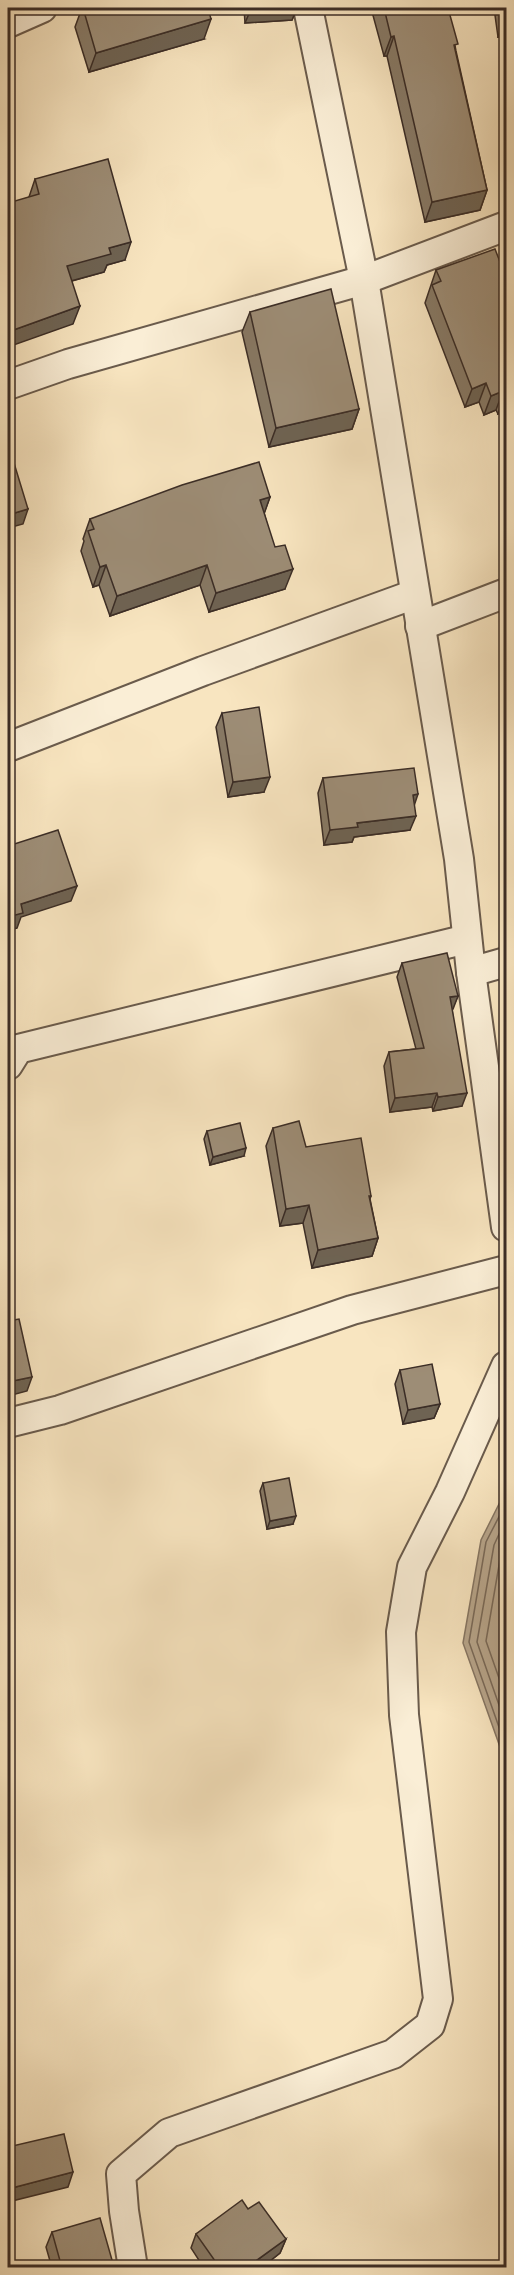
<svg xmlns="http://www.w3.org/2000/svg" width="514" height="2275" font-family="'Sorts Mill Goudy',serif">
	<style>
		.water { fill: #b8a68c; stroke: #867663; stroke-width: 1.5 }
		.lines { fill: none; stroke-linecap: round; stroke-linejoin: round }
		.shore { stroke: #7a6a59; stroke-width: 1.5 }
		.minor-casing { stroke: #6a5b4c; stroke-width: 32 }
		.minor { stroke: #faeed6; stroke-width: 28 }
		.wall { fill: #877965; stroke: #3b2d26; stroke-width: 1.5 }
		.shaded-wall { fill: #6e6353; stroke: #3b2d26; stroke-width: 1.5 }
		.building { fill: #9d8d76; stroke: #3b2d26; stroke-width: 1.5 }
	</style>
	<rect width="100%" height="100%" fill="#f8e5c0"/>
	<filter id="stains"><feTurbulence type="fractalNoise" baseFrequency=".00333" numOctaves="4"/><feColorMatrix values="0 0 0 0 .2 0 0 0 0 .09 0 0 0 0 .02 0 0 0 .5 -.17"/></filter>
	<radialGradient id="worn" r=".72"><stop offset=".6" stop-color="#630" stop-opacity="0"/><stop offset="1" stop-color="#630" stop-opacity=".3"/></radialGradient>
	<path class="water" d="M506,1490V1805L505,1761L463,1643L481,1540Z"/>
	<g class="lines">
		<g class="shore">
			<path d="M506,1503L486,1542L469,1642L506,1747"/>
			<path d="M506,1519L494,1545L477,1642L506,1725"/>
			<path d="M506,1539L502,1548L486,1641L506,1698"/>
		</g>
		<defs>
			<g id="minor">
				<path d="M308,8L364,280L459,859L471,972L506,1227"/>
				<path d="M8,23L42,8"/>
				<path d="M8,385L68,364L364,280L506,226"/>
				<path d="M420,626L506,593"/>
				<path d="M8,747L203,671L415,594"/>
				<path d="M471,972L506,962"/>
				<path d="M8,1065L18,1049L467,939"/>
				<path d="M8,1423L60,1410L352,1310L506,1270"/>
				<path d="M133,2268L124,2211L121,2174L169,2133L393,2054L430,2025L438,1999L404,1715L401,1632L412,1567L450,1492L506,1366"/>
			</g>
		</defs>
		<use href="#minor" class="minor-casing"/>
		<use href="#minor" class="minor"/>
	</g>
	<g class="wall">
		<path d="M82,8L204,39L89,72L75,27Z"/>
		<path d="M244,8H297L292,20L245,23Z"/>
		<path d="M371,8H448L456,51L487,190L480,210L425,222L387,56H384Z"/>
		<path d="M494,8H507V36L498,37Z"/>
		<path d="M35,179L125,260L107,265L104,272L72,281L73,324L29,197Z"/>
		<path d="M436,270L507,280V410L498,414L496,410L484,415L479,402L465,407L425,303Z"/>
		<path d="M250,312L359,409L352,429L269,447L242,332Z"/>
		<path d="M270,497L264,513L285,589L209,612L200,585L110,616L99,585L93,587L81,551L84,541L83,539L90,519Z"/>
		<path d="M222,713L264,792L228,797L216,727Z"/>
		<path d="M323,778L414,804L410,830L354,837L352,842L324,845L318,793Z"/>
		<path d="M402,963L458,996L452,1009L462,1106L433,1111L432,1107L390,1112L384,1066L389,1052L416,1049L397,977Z"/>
		<path d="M273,1128L306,1147L371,1196L370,1199L378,1238L372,1256L312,1268L303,1223L280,1226L266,1146Z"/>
		<path d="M207,1131L244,1156L210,1165L204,1139Z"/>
		<path d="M400,1370L440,1404L434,1418L403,1424L395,1384Z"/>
		<path d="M263,1483L293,1524L267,1529L260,1491Z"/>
		<path d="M248,2209L286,2239L280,2253L261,2268H204L191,2248L196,2234Z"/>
		<path d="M52,2232L114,2267V2268H52L46,2247Z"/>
	</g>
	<g class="shaded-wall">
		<path d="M266,8H297L292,20L245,23L251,9Z"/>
		<path d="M505,17H507V36L498,37Z"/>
		<path d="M211,19L204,39L89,72L96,53Z"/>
		<path d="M394,36L387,56H384L391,37Z"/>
		<path d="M487,190L480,210L425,222L432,202Z"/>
		<path d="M131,242L125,260L107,265L104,272L60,284L67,266L109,248Z"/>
		<path d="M80,306L73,324L8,347V332Z"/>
		<path d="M486,383L479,402L465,407L472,389Z"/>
		<path d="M503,391L496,410L484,415L491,396Z"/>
		<path d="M507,394V410L498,414L504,395Z"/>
		<path d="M359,409L352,429L269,447L276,428Z"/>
		<path d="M270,497L263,517L260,500Z"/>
		<path d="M28,509L23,524L8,528V515Z"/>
		<path d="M106,565L99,585L93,587L100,567Z"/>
		<path d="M207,565L200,585L110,616L117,596Z"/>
		<path d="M293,569L285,589L209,612L216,593Z"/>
		<path d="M270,777L264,792L228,797L233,782Z"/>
		<path d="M418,794L413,809V795Z"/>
		<path d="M416,816L410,830L354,837L352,842L324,845L330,830L357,823Z"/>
		<path d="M77,886L71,901L21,917L17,928L8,930V917L21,904Z"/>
		<path d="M458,996L453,1009L445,1011L450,997Z"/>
		<path d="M437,1093L432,1107L390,1112L395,1098Z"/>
		<path d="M467,1093L462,1106L433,1111L438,1097Z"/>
		<path d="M246,1148L244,1156L210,1165L213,1157Z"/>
		<path d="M309,1205L303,1223L280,1226L286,1209Z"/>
		<path d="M378,1238L372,1256L312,1268L318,1250Z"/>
		<path d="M32,1377L27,1391L8,1396V1382Z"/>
		<path d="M440,1404L434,1418L403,1424L408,1410Z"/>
		<path d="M296,1516L293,1524L267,1529L270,1521Z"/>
		<path d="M73,2172L68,2187L8,2202V2189Z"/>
		<path d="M286,2239L280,2253L261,2268H246Z"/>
	</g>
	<g class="building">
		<path d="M83,8H208L211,19L96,53Z"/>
		<path d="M384,8H448L458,44L454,45L487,190L432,202L394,36L391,37Z"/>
		<path d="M504,8H507V17H505Z"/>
		<path d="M108,159L131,242L109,248L111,254L67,266L80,306L8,332V203L39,194L35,179Z"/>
		<path d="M495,249L507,280V394L504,395L503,391L491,396L486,383L472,389L432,285L441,281L436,270Z"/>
		<path d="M331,289L359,409L276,428L250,312Z"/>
		<path d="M259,462L270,497L260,500L275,547L285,545L293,569L216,593L207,565L117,596L106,565L100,567L88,531L94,529L90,519L182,485Z"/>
		<path d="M14,463L28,509L8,515V465Z"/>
		<path d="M259,707L270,777L233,782L222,713Z"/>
		<path d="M414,768L418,794L413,795L416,816L357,823L358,827L330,830L323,778Z"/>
		<path d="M58,830L77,886L21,904L23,913L8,917V846Z"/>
		<path d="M447,953L458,996L450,997L467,1093L438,1097L437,1093L395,1098L389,1052L424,1048L402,963Z"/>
		<path d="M299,1121L306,1147L361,1138L371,1196H369L378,1238L318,1250L309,1205L286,1209L273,1128Z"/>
		<path d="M240,1123L246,1148L213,1157L207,1131Z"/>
		<path d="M19,1319L32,1377L8,1382V1321Z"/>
		<path d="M432,1364L440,1404L408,1410L400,1370Z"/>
		<path d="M289,1478L296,1516L270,1521L263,1483Z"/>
		<path d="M64,2134L73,2172L8,2189V2147Z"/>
		<path d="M242,2200L248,2209L259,2202L286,2239L246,2268H220L196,2234Z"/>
		<path d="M100,2218L114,2267L62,2268L52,2232Z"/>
	</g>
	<rect width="514" height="2275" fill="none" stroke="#f8e5c0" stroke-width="30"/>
	<rect x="9" y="9" width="496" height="2257" fill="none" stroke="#3b2d26" stroke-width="3"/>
	<rect x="15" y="15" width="484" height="2245" fill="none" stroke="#3b2d26" stroke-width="1.5"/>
	<rect width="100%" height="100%" filter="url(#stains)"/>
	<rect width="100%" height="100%" fill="url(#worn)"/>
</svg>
